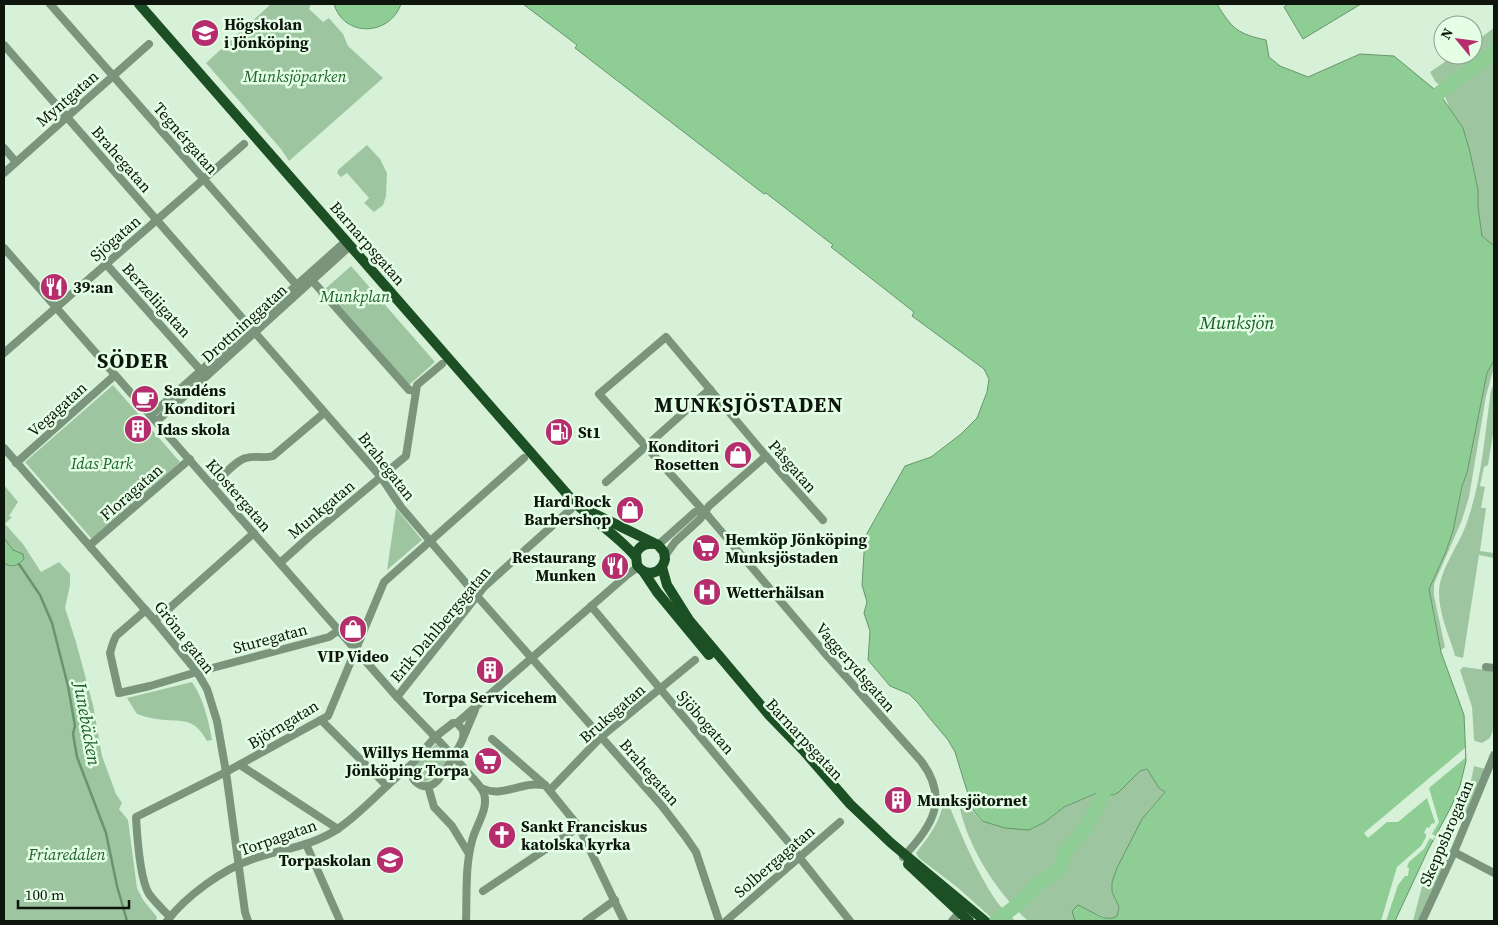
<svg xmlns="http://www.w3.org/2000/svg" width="1498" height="925" font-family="'Source Serif 4',serif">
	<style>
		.green { fill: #9dc6a0 }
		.water { fill: #8ece94; stroke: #67966c }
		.pier { fill: #d7f1d9 }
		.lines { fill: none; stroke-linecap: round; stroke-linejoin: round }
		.stream { stroke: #67966c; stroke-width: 2.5 }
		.river { stroke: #8ece94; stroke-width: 14 }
		.minor { stroke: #7a957c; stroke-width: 8 }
		.major { stroke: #1c4f24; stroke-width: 10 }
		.labels { text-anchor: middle; stroke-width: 5; stroke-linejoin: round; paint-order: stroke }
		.poi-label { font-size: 16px; font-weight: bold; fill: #0d150d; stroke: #e4ffe6; text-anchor: start }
		.park-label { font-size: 16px; font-style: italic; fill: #1f612a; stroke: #e4ffe6 }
		.street-label { font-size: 16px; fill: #0d150d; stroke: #e4ffe6 }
		.water-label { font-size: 18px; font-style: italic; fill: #195c26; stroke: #e4ffe6 }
		.district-label { font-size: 21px; font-weight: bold; letter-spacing: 1px; fill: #0d150d; stroke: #e4ffe6 }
	</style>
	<rect width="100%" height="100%" fill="#d7f1d9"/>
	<g class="green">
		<path d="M271,4H311L309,9L323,22L329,18L343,34L348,46L383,78L289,161L281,149L206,63Z"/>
		<path d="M1494,28V246L1482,236L1478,207V190L1470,152L1463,128L1450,109L1445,97L1448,94L1435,81L1430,72L1455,55H1473V43Z"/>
		<path d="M367,145L380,159L387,173L386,196L383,205L374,212L364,203L369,198L347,173L341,177L337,173L338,170Z"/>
		<path d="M351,266L435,362L409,385L325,289Z"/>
		<path d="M1494,360V367L1486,396L1469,497L1462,520L1434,584V596L1445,647L1441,650L1429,589L1445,554L1453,531L1462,486L1467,473L1487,373Z"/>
		<path d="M1494,384V428L1488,465L1484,467L1480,486L1485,487L1481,508H1486L1480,551L1494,553V558L1479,555L1463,658L1455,656L1454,652C1448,633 1439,613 1439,593C1439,570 1460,544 1467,522C1482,480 1485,433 1491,390Z"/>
		<path d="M113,385L180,462L92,539L25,462Z"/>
		<path d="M4,485L18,502L9,516L12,517L5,524L23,544L41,572L59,562L70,574V585L65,608L76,642L93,705L102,756L116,794L122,803L119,809L128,820L137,888L143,900L157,917L156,921H4Z"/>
		<path d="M396,508L422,540L387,570L396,509Z"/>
		<path d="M1463,667L1487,670L1494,673V728L1490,738L1482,743L1475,741L1474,739L1472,707L1460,670Z"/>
		<path d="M192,682C204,700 208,719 212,740L207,741C193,715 181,723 156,719C150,718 143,716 137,714L127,698Z"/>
		<path d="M436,744L448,757L436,777L425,782L420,779L415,772V766L419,761Z"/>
		<path d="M1474,766L1485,769L1464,821L1458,818L1467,800Z"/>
		<path d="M1147,769L1159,788L1165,792L1149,810L1114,897L1119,906L1117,916L1110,919L1097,914L1074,918L1075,921H1028C997,892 970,851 960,809L968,806L982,822H1045L1064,807L1098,793L1113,795L1119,792L1140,771Z"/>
		<path d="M944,794C960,830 974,869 997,902C1002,909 1010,914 1015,921H995L957,887L919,858L916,853C931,834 943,818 944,794Z"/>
		<path d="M1439,848L1451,853L1418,921H1413L1424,879Z"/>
	</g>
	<g class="water">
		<path d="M334,4H401C390,36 344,38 334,4Z"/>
		<path d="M523,4H1217C1232,29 1238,34 1266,40L1269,57L1280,66L1308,77L1360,54L1394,56L1439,93L1463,128L1470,152L1478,190V207L1482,236L1494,246V360L1487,373L1467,473L1462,486L1453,531L1445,554L1429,589L1441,652L1464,715L1466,761L1460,786L1451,807L1428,850L1395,921H1075L1072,911L1078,905C1089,909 1106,924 1117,916L1119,907L1112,892V882L1117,868L1142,819L1165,792L1159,788L1147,769L1140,771L1119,792L1113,795L1097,793L1064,807L1045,822L1029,830L1005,828L982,821L973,810L955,752L948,740L928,716L918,703L909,694L890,686L868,660L870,631L864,613L867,602L862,585L865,537L905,466L931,457L961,434L977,418L987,392L989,379L984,369L912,316L914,312L831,247L833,245L766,193L764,194L575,48L577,45Z"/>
		<path d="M1288,4H1361L1303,39L1284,7Z"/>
		<path d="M4,538L13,550L23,554L24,559C18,566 12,568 4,563Z"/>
	</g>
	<path class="pier" d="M1465,748V758L1429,788L1439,822L1432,834L1436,836L1433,840L1430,838L1424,849L1409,862L1407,867L1409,868L1408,876H1405L1398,885L1386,921H1381L1397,867L1421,846L1426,837V834L1424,833L1427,827L1429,828L1432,823L1434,824L1435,822L1427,798L1398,822H1387L1368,838L1364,833Z"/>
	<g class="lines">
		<path class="stream" d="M19,564L40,595L52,623L68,686L75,726L73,734L77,757L106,833L117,886L127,921"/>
		<g class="river">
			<path d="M1439,93L1494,52"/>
			<path d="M996,921L1021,902L1040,882L1057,872L1067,849L1084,831L1104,793"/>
		</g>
		<g class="minor">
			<path d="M50,4L301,290"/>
			<path d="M4,45L381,477L401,507L477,596L662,806L685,836L696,852L719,921"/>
			<path d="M4,148L16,162"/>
			<path d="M4,173L149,44"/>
			<path d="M4,248L397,697C421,723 447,748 470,775C475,781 482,787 484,794C489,809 475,827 472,841C465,866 467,895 466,921"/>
			<path d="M106,264L203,373"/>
			<path d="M309,277L409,390L416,391"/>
			<path d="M4,353C84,283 164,213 244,144"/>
			<path d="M151,415L346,241"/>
			<path d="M157,421L350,246"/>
			<path d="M4,448L155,621L197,672L207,689L217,721L226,772L245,912L248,921"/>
			<path d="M16,463L115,375"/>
			<path d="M606,482L710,389"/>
			<path d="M213,485C221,478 236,460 246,458C256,455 264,459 273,456L324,413"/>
			<path d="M823,520L766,456L666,337L599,394L709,517L823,651L921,761C950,799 932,827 903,857"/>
			<path d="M90,545L190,459"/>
			<path d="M658,545L695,512L704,511"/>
			<path d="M665,556L675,542L700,519L709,506L766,456"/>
			<path d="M280,563L310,536L406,456L417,385L442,364"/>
			<path d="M591,606L795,850L799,857L850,921"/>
			<path d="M146,610L116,636L113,643L110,653L119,693L150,686L197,672L329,637L339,630"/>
			<path d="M155,621L254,533"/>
			<path d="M1486,667L1494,668"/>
			<path d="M397,697L484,587L571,509"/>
			<path d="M321,720L387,786"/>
			<path d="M453,723H457L463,730C463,732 464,735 463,738C461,745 441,778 436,782C431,787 423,788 417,783C412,779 410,772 411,765L435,737Z"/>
			<path d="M457,723L627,575L638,567"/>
			<path d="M464,736L475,710"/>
			<path d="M492,739L545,785L579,827L624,921"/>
			<path d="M240,765L338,829"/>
			<path d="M428,786L434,807L452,826L469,854"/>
			<path d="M481,788C498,796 511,788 529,785C534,784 540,785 545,785"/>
			<path d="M550,790L601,737L695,660"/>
			<path d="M306,844L340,921"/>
			<path d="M1454,852L1494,873"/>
			<path d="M483,891L579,827"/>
			<path d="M170,917C163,910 155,902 149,894C140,879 137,835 136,817L226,772L328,716L384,582L524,458"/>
			<path d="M167,921C186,896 223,869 253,859C281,849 314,846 339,828C365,810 386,784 411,765"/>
			<path d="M586,921L615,900"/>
			<path d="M726,921L840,822"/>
			<path d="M952,921L962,910"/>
			<path d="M1422,921L1454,852L1494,755"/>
		</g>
		<g class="major">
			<path d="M139,4L574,502C594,521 618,536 635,556"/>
			<path d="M593,513L658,545L664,552L665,559C662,574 646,578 637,565L636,554C639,546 645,543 654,544"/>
			<path d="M662,567L667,585L689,620L769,715L803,750L850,804L891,843L985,921"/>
			<path d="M643,571L657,592L709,655"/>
			<path d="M908,864L969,921"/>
		</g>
	</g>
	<defs>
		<symbol id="university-disc" viewBox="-11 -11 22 22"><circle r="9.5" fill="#b52d6d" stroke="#e4ffe6"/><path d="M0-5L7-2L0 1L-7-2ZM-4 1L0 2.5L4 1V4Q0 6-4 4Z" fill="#fff"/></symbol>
		<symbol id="restaurant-disc" viewBox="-11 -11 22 22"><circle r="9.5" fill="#b52d6d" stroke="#e4ffe6"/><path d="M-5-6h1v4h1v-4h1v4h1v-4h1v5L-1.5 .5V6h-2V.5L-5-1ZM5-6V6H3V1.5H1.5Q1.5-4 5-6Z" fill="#fff"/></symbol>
		<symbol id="cafe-disc" viewBox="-11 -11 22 22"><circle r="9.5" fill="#b52d6d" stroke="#e4ffe6"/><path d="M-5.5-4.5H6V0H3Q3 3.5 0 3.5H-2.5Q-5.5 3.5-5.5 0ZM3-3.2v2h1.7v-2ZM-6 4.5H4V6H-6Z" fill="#fff"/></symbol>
		<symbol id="building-disc" viewBox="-11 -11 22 22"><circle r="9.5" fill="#b52d6d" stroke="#e4ffe6"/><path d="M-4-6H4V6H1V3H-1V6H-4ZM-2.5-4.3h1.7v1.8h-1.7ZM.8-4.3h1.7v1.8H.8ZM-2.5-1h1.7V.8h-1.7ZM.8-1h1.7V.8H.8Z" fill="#fff"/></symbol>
		<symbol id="fuel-disc" viewBox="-11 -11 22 22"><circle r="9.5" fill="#b52d6d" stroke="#e4ffe6"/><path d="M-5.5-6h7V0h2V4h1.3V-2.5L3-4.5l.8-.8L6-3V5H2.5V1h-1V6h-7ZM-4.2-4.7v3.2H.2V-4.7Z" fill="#fff"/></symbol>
		<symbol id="shop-disc" viewBox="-11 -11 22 22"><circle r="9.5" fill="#b52d6d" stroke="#e4ffe6"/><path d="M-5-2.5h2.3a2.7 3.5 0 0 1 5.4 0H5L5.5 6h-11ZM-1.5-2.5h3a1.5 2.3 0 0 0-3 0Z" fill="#fff"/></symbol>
		<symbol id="supermarket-disc" viewBox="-11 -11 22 22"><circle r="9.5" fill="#b52d6d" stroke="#e4ffe6"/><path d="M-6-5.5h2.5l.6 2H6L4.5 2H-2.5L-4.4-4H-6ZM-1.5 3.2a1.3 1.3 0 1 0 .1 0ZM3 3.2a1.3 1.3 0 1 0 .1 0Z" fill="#fff"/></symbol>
		<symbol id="hospital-disc" viewBox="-11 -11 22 22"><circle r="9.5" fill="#b52d6d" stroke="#e4ffe6"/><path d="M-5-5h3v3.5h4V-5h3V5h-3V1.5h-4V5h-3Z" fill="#fff"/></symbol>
		<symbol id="church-disc" viewBox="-11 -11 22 22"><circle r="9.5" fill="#b52d6d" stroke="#e4ffe6"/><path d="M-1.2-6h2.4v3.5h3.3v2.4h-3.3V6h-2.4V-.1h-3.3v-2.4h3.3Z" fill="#fff"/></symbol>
		<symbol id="school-disc" viewBox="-11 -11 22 22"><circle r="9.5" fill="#b52d6d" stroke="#e4ffe6"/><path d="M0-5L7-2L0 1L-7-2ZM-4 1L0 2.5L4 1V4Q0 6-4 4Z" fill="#fff"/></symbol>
	</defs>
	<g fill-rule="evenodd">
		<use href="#university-disc" x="189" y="17" width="32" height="32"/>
		<use href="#restaurant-disc" x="38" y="271" width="32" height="32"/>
		<use href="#cafe-disc" x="129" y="383" width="32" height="32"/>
		<use href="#building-disc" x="122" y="413" width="32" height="32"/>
		<use href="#fuel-disc" x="543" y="416" width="32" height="32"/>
		<use href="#shop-disc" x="722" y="439" width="32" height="32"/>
		<use href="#shop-disc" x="614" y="494" width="32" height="32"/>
		<use href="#supermarket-disc" x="690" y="532" width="32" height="32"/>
		<use href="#restaurant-disc" x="599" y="550" width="32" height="32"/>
		<use href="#hospital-disc" x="691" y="576" width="32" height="32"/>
		<use href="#shop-disc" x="337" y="613" width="32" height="32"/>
		<use href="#building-disc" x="474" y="654" width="32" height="32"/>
		<use href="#supermarket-disc" x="472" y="745" width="32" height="32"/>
		<use href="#building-disc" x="882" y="784" width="32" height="32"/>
		<use href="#church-disc" x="486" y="819" width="32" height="32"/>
		<use href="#school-disc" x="374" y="844" width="32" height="32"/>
	</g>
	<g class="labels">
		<g class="poi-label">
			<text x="224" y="30">Högskolan<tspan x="224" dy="18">i Jönköping</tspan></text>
			<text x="73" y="293">39:an</text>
			<text x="164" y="396">Sandéns<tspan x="164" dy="18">Konditori</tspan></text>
			<text x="157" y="435">Idas skola</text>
			<text x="578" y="438">St1</text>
			<text x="719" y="452" text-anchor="end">Konditori<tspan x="719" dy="18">Rosetten</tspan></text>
			<text x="611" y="507" text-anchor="end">Hard Rock<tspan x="611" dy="18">Barbershop</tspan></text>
			<text x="725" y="545">Hemköp Jönköping<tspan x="725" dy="18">Munksjöstaden</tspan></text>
			<text x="596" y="563" text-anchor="end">Restaurang<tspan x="596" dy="18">Munken</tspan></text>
			<text x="726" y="598">Wetterhälsan</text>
			<text x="353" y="662" text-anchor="middle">VIP Video</text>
			<text x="490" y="703" text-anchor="middle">Torpa Servicehem</text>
			<text x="469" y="758" text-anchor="end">Willys Hemma<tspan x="469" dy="18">Jönköping Torpa</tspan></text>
			<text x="917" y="806">Munksjötornet</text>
			<text x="521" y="832">Sankt Franciskus<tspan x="521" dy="18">katolska kyrka</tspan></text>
			<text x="371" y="866" text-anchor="end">Torpaskolan</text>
		</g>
		<g class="park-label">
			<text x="295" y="82">Munksjöparken</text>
			<text x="355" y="302">Munkplan</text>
			<text x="102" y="469">Idas Park</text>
			<text x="67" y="860">Friaredalen</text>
		</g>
		<g class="street-label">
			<text transform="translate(67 98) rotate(-41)" y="6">Myntgatan</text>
			<text transform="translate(186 138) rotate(49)" y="6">Tegnérgatan</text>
			<text transform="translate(122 159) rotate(49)" y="6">Brahegatan</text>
			<text transform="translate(115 238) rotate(-41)" y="6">Sjögatan</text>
			<text transform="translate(368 243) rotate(49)" y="6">Barnarpsgatan</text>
			<text transform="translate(157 300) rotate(48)" y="6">Berzeliigatan</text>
			<text transform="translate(244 323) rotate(-42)" y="6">Drottninggatan</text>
			<text transform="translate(57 409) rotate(-42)" y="6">Vegagatan</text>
			<text transform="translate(387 466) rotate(52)" y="6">Brahegatan</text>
			<text transform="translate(793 466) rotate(49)" y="6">Påsgatan</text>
			<text transform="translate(131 492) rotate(-41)" y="6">Floragatan</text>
			<text transform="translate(239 495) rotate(49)" y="6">Klostergatan</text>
			<text transform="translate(321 509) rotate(-40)" y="6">Munkgatan</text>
			<text transform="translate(440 624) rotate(-50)" y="6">Erik Dahlbergsgatan</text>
			<text transform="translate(185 637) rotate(52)" y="6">Gröna gatan</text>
			<text transform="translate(270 638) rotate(-15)" y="6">Sturegatan</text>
			<text transform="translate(856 667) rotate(49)" y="6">Vaggerydsgatan</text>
			<text transform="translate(612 713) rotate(-41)" y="6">Bruksgatan</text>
			<text transform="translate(706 722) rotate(49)" y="6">Sjöbogatan</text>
			<text transform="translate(283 724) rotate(-31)" y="6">Björngatan</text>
			<text transform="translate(805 739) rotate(47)" y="6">Barnarpsgatan</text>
			<text transform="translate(650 772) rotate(49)" y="6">Brahegatan</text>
			<text transform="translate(1446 833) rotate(-67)" y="6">Skeppsbrogatan</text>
			<text transform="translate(278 837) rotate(-19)" y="6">Torpagatan</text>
			<text transform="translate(774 861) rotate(-41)" y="6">Solbergagatan</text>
		</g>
		<g class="water-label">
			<text x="1237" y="329">Munksjön</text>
			<text transform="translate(87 724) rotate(80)" y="6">Junebäcken</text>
		</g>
		<g class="district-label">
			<text x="133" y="368">SÖDER</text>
			<text x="749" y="412">MUNKSJÖSTADEN</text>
		</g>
	</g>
	<rect width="1498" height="925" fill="none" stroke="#0d150d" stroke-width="10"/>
	<g transform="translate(1458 40) rotate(299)"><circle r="24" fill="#e4ffe6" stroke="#8ea18f"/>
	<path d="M0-4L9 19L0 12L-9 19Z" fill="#b52d6d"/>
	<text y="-8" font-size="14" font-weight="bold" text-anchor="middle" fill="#0d150d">N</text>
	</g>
	<path d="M18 900v8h111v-8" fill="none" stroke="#0d150d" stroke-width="2.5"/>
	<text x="25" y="900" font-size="15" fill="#0d150d" stroke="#e4ffe6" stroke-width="4" paint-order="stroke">100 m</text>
</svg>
